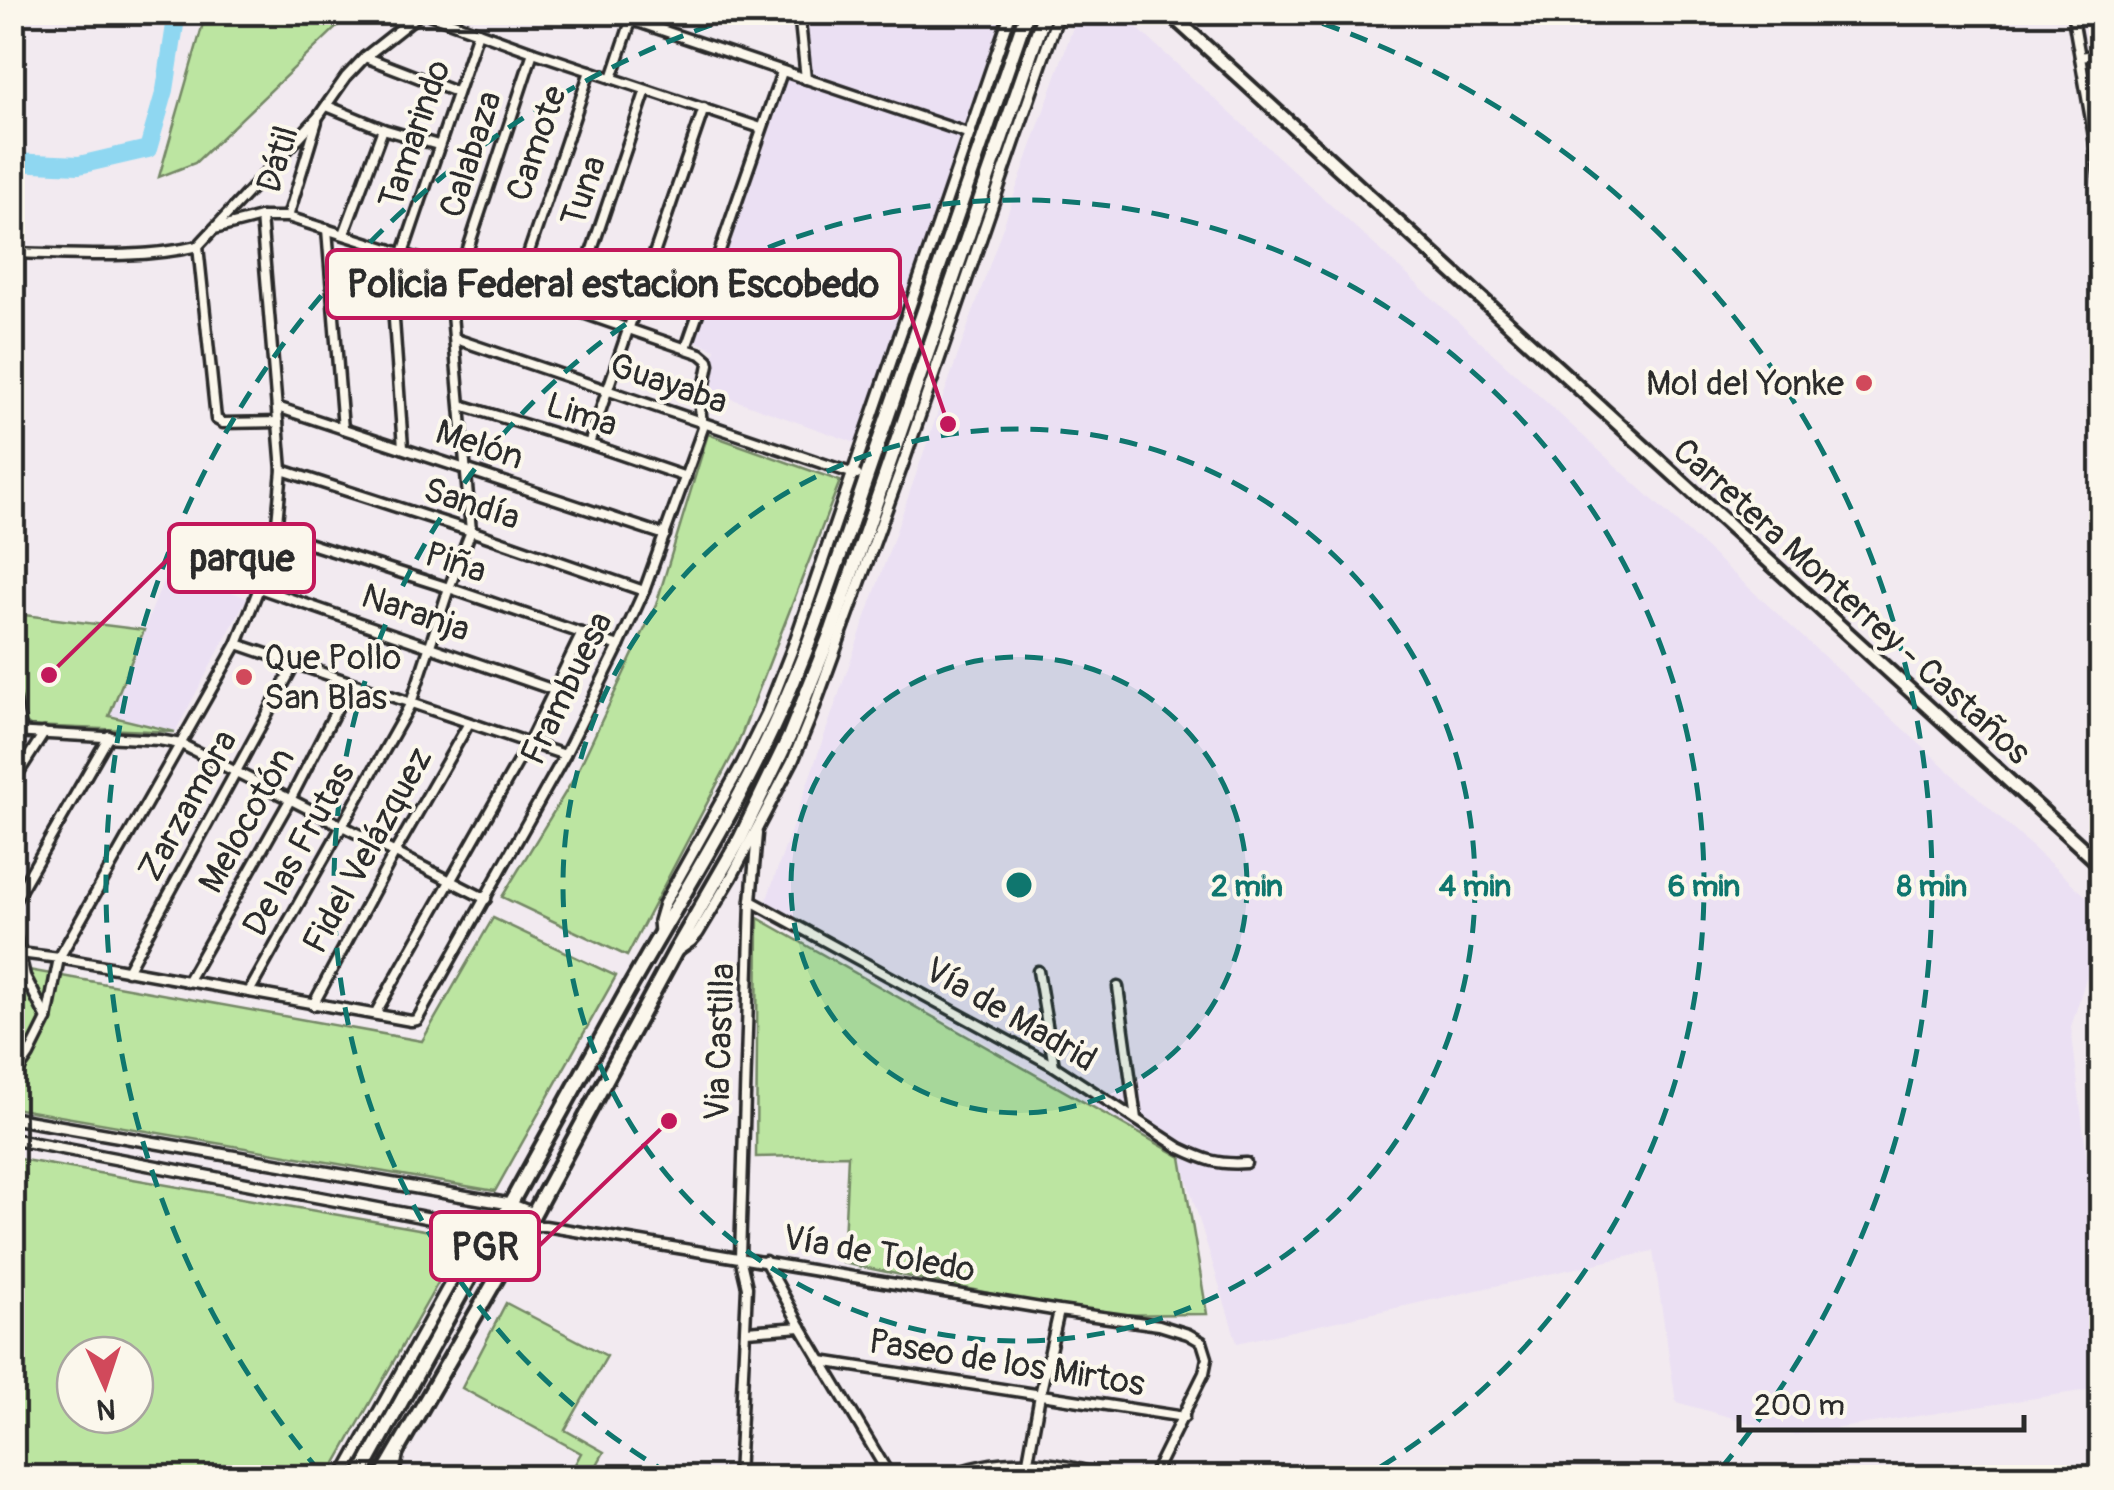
<svg xmlns="http://www.w3.org/2000/svg" width="2114" height="1490" font-family="Pangolin,sans-serif">
	<style>
		.built { fill: #ebe0f3 }
		.green { fill: #bce5a1; stroke: #748866; stroke-width: 2.5; fill-rule: evenodd }
		.lines { fill: none; stroke-linecap: round; stroke-linejoin: round }
		.river { stroke: #8fd7f1; stroke-width: 18 }
		.minor-casing { stroke: #2b2b2b; stroke-width: 15 }
		.tertiary-casing { stroke: #2b2b2b; stroke-width: 16 }
		.primary-casing { stroke: #2b2b2b; stroke-width: 19 }
		.trunk-casing { stroke: #2b2b2b; stroke-width: 20 }
		.minor { stroke: #fbf7ec; stroke-width: 8 }
		.tertiary { stroke: #fbf7ec; stroke-width: 9 }
		.primary { stroke: #fbf7ec; stroke-width: 11 }
		.trunk { stroke: #fbf7ec; stroke-width: 12 }
		.ring { fill: none; stroke: #0f766e; stroke-width: 5; stroke-dasharray: 18 12 }
		.poi-dot { fill: #d1495b; stroke: #fbf7ec; stroke-width: 4 }
		.labels { text-anchor: middle; stroke-width: 8; stroke-linejoin: round; paint-order: stroke }
		.street-label { font-size: 35px; fill: #2b2b2b; stroke: #fbf7ec }
		.poi-label { font-size: 35px; fill: #2b2b2b; stroke: #fbf7ec; text-anchor: end }
		.centre { fill: #0f766e; stroke: #fbf7ec; stroke-width: 5 }
		.ring-label { font-size: 30px; text-anchor: middle; font-weight: bold; fill: #0f766e; stroke: #fbf7ec; stroke-width: 8; stroke-linejoin: round; paint-order: stroke }
		.leader { fill: none; stroke: #c2185b; stroke-width: 4 }
		.callout-dot { fill: #c2185b; stroke: #fbf7ec; stroke-width: 4 }
		.callout { fill: #fbf7ec; stroke: #c2185b; stroke-width: 4 }
		.callout-label { font-size: 38px; text-anchor: middle; font-weight: bold; fill: #2b2b2b }
	</style>
	<rect width="100%" height="100%" fill="#f2eaf0"/>
	<filter id="ink" filterUnits="userSpaceOnUse"><feTurbulence type="fractalNoise" baseFrequency=".01" numOctaves="2"/><feDisplacementMap in="SourceGraphic" scale="20" xChannelSelector="R" yChannelSelector="G"/><feConvolveMatrix kernelMatrix="1 2 1 2 8 2 1 2 1" color-interpolation-filters="sRGB"/></filter>
	<g filter="url(#ink)">
		<g class="built">
			<path d="M802,13H1002L856,443L704,389L715,349L695,341L781,78L807,77Z"/>
			<path d="M1078,13H1121L2101,910V930L2071,1027L2101,1277V1388L1794,1435L1676,1402L1653,1251L1237,1343L1180,1157L762,913Z"/>
			<path d="M169,567L247,598L175,732L109,716Z"/>
		</g>
		<g class="green">
			<path d="M206,13H335L342,22L195,163L159,177Z"/>
			<path d="M708,434L840,481L737,746L627,956L502,897L576,775L656,605Z"/>
			<path d="M24,615L144,630L109,716L175,732L30,726L26,723L13,669V621Z"/>
			<path d="M493,918L616,976L495,1191L13,1108L12,967L422,1041Z"/>
			<path d="M758,918L1181,1157L1207,1314L1095,1315L843,1263L848,1155L756,1157Z"/>
			<path d="M13,1158L464,1237L328,1477H13ZM135,1355V1415H75V1355Z"/>
			<path d="M506,1303L607,1356L565,1430L604,1452L592,1474L597,1477H568L581,1453L462,1388Z"/>
		</g>
		<g class="lines">
			<path class="river" d="M12,162L79,165L148,149L165,90L177,12"/>
			<defs>
				<g id="minor">
					<path d="M423,12L533,52L761,128"/>
					<path d="M608,12L970,134"/>
					<path d="M799,12L806,79"/>
					<path d="M2072,12L2093,131L2102,196"/>
					<path d="M365,57L456,92"/>
					<path d="M2080,57L2102,54"/>
					<path d="M612,78L631,21"/>
					<path d="M327,106L383,129L438,145"/>
					<path d="M288,217L317,121"/>
					<path d="M327,229L343,429"/>
					<path d="M344,234L383,129"/>
					<path d="M198,246L318,117L346,77L365,57L422,12"/>
					<path d="M198,246L216,419L223,423L278,422"/>
					<path d="M389,249L403,448"/>
					<path d="M12,253C74,254 138,260 198,246"/>
					<path d="M403,253L478,32"/>
					<path d="M460,273L533,52"/>
					<path d="M516,290L590,71"/>
					<path d="M572,309L646,90"/>
					<path d="M456,339L857,475"/>
					<path d="M686,348L782,72"/>
					<path d="M461,405L589,444L686,477"/>
					<path d="M277,407L665,535"/>
					<path d="M589,444L704,108"/>
					<path d="M282,470L471,531L644,591"/>
					<path d="M276,533L449,588L619,646"/>
					<path d="M259,588L554,690"/>
					<path d="M237,644L565,755"/>
					<path d="M12,686L22,732"/>
					<path d="M12,732L159,740L181,744L486,899"/>
					<path d="M12,783L44,733"/>
					<path d="M751,901L1054,1066L1180,1148C1205,1160 1218,1165 1246,1163"/>
					<path d="M12,905L109,736"/>
					<path d="M12,921L25,976L47,1019"/>
					<path d="M12,952L59,958L411,1021L417,1020L565,755L619,646L644,591L703,428L700,409L709,364L708,360L701,354L516,290L288,217H261L214,229"/>
					<path d="M127,971L294,665"/>
					<path d="M1038,971L1054,1066"/>
					<path d="M187,982L290,800L350,683"/>
					<path d="M1118,987L1136,1119"/>
					<path d="M249,992L411,703L449,588L471,531L448,269"/>
					<path d="M313,1005L395,852L469,723"/>
					<path d="M375,1014L529,742L582,633"/>
					<path d="M12,1080L29,1055L47,1019L59,958L237,644L259,588L276,533L282,470L261,217"/>
					<path d="M527,1226H545L1059,1311L1159,1325L1188,1334L1202,1342L1207,1358L1204,1373L1152,1478"/>
					<path d="M765,1261L801,1327L891,1478"/>
					<path d="M746,1331L801,1327"/>
					<path d="M821,1361L1184,1417"/>
					<path d="M1028,1461L1040,1395L1059,1311"/>
					<path d="M738,1478L747,1287L740,1257L751,901L757,834"/>
					<path d="M943,1478C996,1455 1054,1458 1108,1478"/>
				</g>
				<g id="tertiary">
					<path d="M660,932L659,921L664,904L742,764L767,713L793,647L1011,12"/>
					<path d="M677,951L691,941L698,933L731,878L793,760L811,716L905,458L1059,12"/>
					<path d="M12,1118L475,1198L510,1204L533,1213"/>
					<path d="M12,1139L481,1228L496,1230L527,1226"/>
					<path d="M342,1478L456,1273L465,1265L479,1259"/>
					<path d="M393,1478L398,1451"/>
				</g>
				<path id="primary" d="M1168,12L2102,866"/>
				<g id="trunk">
					<path d="M359,1478C448,1319 534,1160 622,1001C672,911 728,825 771,732C814,641 843,544 876,450C926,304 976,158 1027,12"/>
					<path d="M381,1478L527,1226L675,952L740,839L789,737L832,630L1045,12"/>
				</g>
			</defs>
			<use href="#minor" class="minor-casing"/>
			<use href="#tertiary" class="tertiary-casing"/>
			<use href="#primary" class="primary-casing"/>
			<use href="#trunk" class="trunk-casing"/>
			<use href="#minor" class="minor"/>
			<use href="#tertiary" class="tertiary"/>
			<use href="#primary" class="primary"/>
			<use href="#trunk" class="trunk"/>
		</g>
	</g>
	<circle cx="1019" cy="885" r="228" fill="#0f766e" fill-opacity=".12"/>
	<g class="ring">
		<circle cx="1019" cy="885" r="228"/>
		<circle cx="1019" cy="885" r="456"/>
		<path d="M671 1475A685 685 0 1 1 1367 1475"/>
		<path d="M320 1472A913 913 0 0 1 744 14M1294 14A913 913 0 0 1 1718 1472"/>
	</g>
	<g class="poi-dot">
		<circle cx="1864" cy="383" r="10"/>
		<circle cx="244" cy="677" r="10"/>
	</g>
	<g class="labels">
		<g class="street-label">
			<text transform="translate(414 134) rotate(-71)" y="12">Tamarindo</text>
			<text transform="translate(536 143) rotate(-71)" y="12">Camote</text>
			<text transform="translate(470 154) rotate(-72)" y="12">Calabaza</text>
			<text transform="translate(277 159) rotate(-73)" y="12">Dátil</text>
			<text transform="translate(583 191) rotate(-71)" y="12">Tuna</text>
			<text transform="translate(669 383) rotate(19)" y="12">Guayaba</text>
			<text transform="translate(582 414) rotate(18)" y="12">Lima</text>
			<text transform="translate(480 444) rotate(18)" y="12">Melón</text>
			<text transform="translate(472 503) rotate(18)" y="12">Sandía</text>
			<text transform="translate(456 562) rotate(18)" y="12">Piña</text>
			<text transform="translate(1852 601) rotate(42)" y="12">Carretera Monterrey - Castaños</text>
			<text transform="translate(416 612) rotate(19)" y="12">Naranja</text>
			<text transform="translate(566 688) rotate(-64)" y="12">Frambuesa</text>
			<text transform="translate(187 805) rotate(-61)" y="12">Zarzamora</text>
			<text transform="translate(246 820) rotate(-61)" y="12">Melocotón</text>
			<text transform="translate(298 849) rotate(-61)" y="12">De las Frutas</text>
			<text transform="translate(367 850) rotate(-61)" y="12">Fidel Velázquez</text>
			<text transform="translate(1011 1014) rotate(30)" y="12">Vía de Madrid</text>
			<text transform="translate(719 1042) rotate(-88)" y="12">Via Castilla</text>
			<text transform="translate(879 1253) rotate(10)" y="12">Vía de Toledo</text>
			<text transform="translate(1007 1362) rotate(9)" y="12">Paseo de los Mirtos</text>
		</g>
		<g class="poi-label">
			<text x="1844" y="395">Mol del Yonke</text>
			<text x="264" y="669" text-anchor="start">Que Pollo<tspan x="264" dy="40">San Blas</tspan></text>
		</g>
	</g>
	<circle cx="1019" cy="885" r="15" class="centre"/>
	<g class="ring-label">
		<text x="1247" y="896">2 min</text>
		<text x="1475" y="896">4 min</text>
		<text x="1704" y="896">6 min</text>
		<text x="1932" y="896">8 min</text>
	</g>
	<path class="leader" d="M948 424L900 284M49 675L169 558M669 1121L539 1246"/>
	<g class="callout-dot">
		<circle cx="948" cy="424" r="10"/>
		<circle cx="49" cy="675" r="10"/>
		<circle cx="669" cy="1121" r="10"/>
	</g>
	<g class="callout">
		<rect x="327" y="250" width="573" height="68" rx="10"/>
		<rect x="169" y="524" width="145" height="68" rx="10"/>
		<rect x="431" y="1212" width="108" height="68" rx="10"/>
	</g>
	<g class="callout-label">
		<text x="613" y="297">Policia Federal estacion Escobedo</text>
		<text x="242" y="571">parque</text>
		<text x="485" y="1260">PGR</text>
	</g>
	<rect width="2114" height="1490" fill="none" stroke="#fbf7ec" stroke-width="50"/>
	<rect x="25" y="25" width="2064" height="1440" fill="none" stroke="#2b2b2b" stroke-width="4" filter="url(#ink)"/>
	<g transform="translate(105 1385) rotate(177)"><circle r="48" fill="#fbf7ec" stroke="#a8a59f" stroke-width="2.5"/>
	<path d="M0-8L18 38L0 25L-18 38Z" fill="#d1495b"/>
	<text y="-15" font-size="28" font-weight="bold" text-anchor="middle" fill="#2b2b2b">N</text>
	</g>
	<path d="M1739 1415v15h285v-15" fill="none" stroke="#2b2b2b" stroke-width="5"/>
	<text x="1754" y="1415" font-size="30" fill="#2b2b2b" stroke="#fbf7ec" stroke-width="8" paint-order="stroke">200 m</text>
</svg>
